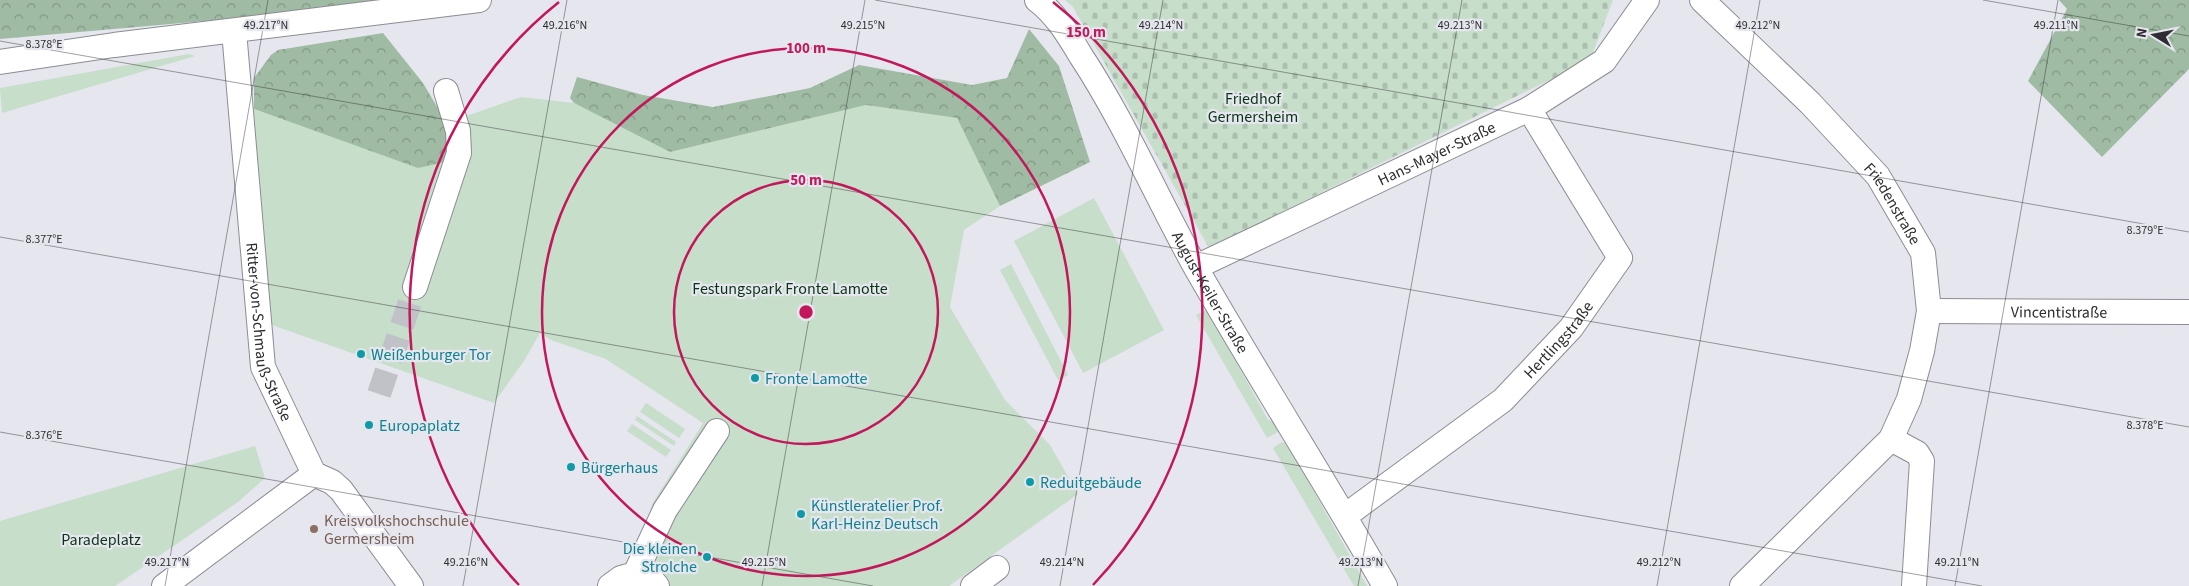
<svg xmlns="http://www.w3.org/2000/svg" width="2189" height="586" font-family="'Source Sans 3',sans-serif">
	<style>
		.green { fill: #c7deca }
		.forest { fill: url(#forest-crowns) }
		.cemetery { fill: url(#cemetery-stones) }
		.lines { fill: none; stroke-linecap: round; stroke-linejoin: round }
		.minor-tunnel { stroke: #c1c1c8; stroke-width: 24; stroke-dasharray: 24 12; stroke-linecap: butt }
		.minor-casing { stroke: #8c8c94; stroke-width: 26 }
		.minor { stroke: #fff; stroke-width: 24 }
		.ticks { fill: none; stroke: #2e2e32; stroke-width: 1; stroke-opacity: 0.45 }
		.ring { fill: none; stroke: #c2185b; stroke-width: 2.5 }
		.culture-dot { fill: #0f9aa8; stroke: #e6e6ee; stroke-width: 2 }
		.education-dot { fill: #8d6e63; stroke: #e6e6ee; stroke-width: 2 }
		.labels { text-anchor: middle; stroke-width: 4.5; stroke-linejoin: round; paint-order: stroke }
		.park-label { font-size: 16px; fill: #083615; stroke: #e6e6ee }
		.street-label { font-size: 16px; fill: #2e2e32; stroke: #e6e6ee }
		.culture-label { font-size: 16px; fill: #0d838f; stroke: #e6e6ee; text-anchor: start }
		.education-label { font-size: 16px; fill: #785e54; stroke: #e6e6ee; text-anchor: start }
		.ticks-label { font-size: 12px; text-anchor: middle; fill: #2e2e32; stroke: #e6e6ee; stroke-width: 4.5; stroke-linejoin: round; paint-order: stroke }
		.centre { fill: #c2185b; stroke: #e6e6ee; stroke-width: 2.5 }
		.ring-label { font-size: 15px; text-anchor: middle; font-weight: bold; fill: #c2185b; stroke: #e6e6ee; stroke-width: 4.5; stroke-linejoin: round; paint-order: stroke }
	</style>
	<defs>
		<pattern id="forest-crowns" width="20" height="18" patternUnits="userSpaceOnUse" patternTransform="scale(1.25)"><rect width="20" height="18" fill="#9fbba3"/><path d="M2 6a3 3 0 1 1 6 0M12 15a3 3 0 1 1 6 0" fill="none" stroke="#829885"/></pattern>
		<pattern id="cemetery-stones" width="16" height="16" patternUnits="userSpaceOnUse" patternTransform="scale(1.25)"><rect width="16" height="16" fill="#c7deca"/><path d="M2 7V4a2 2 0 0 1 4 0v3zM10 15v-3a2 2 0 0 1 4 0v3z" fill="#abbfae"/></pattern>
	</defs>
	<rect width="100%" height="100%" fill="#e6e6ee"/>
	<g class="green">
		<path d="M189,54L195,56L2,113L0,88Z"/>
		<path d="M521,97L574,103L670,152L866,105L957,118L1000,206L964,230L950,307L1005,400L1050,445L1078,494L949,586H668L652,567L638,554L652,504L703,423L606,359L551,340L540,333L524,361L494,403L269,324L253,109L419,168L455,120Z"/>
		<path d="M1094,198L1164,330L1083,373L1014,241Z"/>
		<path d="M1011,264L1068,375L1058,380L1000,270Z"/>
		<path d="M1207,309L1268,420C1275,421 1278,424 1278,432L1267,438L1196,315Z"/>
		<path d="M646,403L685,429L679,438L640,412Z"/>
		<path d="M637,416L676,442L674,446L635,420Z"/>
		<path d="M632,424L671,450L666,457L627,431Z"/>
		<path d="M1282,442L1287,444L1367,586H1354L1273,448Z"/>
		<path d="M255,446L265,478L238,502L115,586H0V521Z"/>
	</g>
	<g class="forest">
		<path d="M0,0H390L239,18L0,39Z"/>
		<path d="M2059,0H2189V69L2102,157L2028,81L2067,9Z"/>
		<path d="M1029,29L1059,66L1090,162L1000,206L957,118L866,105L670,152L574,103L570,98L577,77L643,95L713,107L810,88L859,65L972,85L1007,78Z"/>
		<path d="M383,33L423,83L452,132L445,162L418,168L254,109V78L271,55L278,50Z"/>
	</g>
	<path class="cemetery" d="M1065,0H1613L1590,60L1209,248L1073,7Z"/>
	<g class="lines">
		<path class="minor-tunnel" d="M379,394L415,287"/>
		<defs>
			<g id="minor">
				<path id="s1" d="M1037,0C1056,14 1069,36 1081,56C1125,123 1157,198 1196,268C1257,375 1324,479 1385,586"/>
				<path id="s2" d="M1702,0L1810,103L1878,176L1923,253L1929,311L1922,351L1909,399L1891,439L1742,586"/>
				<path id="s3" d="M234,31L263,367L314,474L332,482L341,490L411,586"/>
				<path d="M0,62L114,45L479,0"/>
				<path id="s4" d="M1196,267L1529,109L1604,61L1647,0"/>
				<path d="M415,287L459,153L458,131L446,91"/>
				<path id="s5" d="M1929,311L2189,312"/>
				<path d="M1891,439L1917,453L1922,461L1914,586"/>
				<path id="s6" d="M1345,516L1503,400L1571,328L1620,258L1529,109"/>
				<path d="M635,574L665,510L717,431"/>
				<path d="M635,574L652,580L657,586"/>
				<path d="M164,586L314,474"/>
				<path d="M610,586L621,578L635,574"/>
				<path d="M973,586L997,568"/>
			</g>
		</defs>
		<use href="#minor" class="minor-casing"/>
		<use href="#minor" class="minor"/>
	</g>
	<path class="ticks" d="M875,0L2189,232M1983,0L2189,36M0,41L2189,427M0,237L1982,586M0,432L873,586M165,586L268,0M463,586L567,0M762,586L865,0M1060,586L1163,0M1358,586L1462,0M1657,586L1760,0M1955,586L2058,0"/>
	<g class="ring">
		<circle cx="806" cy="312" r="132"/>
		<circle cx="806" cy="312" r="264"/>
		<path d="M519 585A396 396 0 0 1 559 2M1053 2A396 396 0 0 1 1093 585"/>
	</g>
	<g class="culture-dot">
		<circle cx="361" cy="354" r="5"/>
		<circle cx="755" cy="378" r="5"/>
		<circle cx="369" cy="425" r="5"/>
		<circle cx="571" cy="467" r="5"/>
		<circle cx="1030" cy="482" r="5"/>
		<circle cx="801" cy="514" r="5"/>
		<circle cx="707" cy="557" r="5"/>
	</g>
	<circle class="education-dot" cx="314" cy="529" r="5"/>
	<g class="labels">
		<g class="park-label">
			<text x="1253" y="104">Friedhof<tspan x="1253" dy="18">Germersheim</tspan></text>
			<text x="790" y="294">Festungspark Fronte Lamotte</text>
			<text x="101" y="545">Paradeplatz</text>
		</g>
		<g class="street-label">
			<text dy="6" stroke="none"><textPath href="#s4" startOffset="266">Hans-Mayer-Straße</textPath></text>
			<text dy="6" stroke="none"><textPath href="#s2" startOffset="280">Friedenstraße</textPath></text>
			<text dy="6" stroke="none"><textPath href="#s1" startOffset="341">August-Keiler-Straße</textPath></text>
			<text dy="6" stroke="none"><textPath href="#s5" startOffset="130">Vincentistraße</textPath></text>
			<text dy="6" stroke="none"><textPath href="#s3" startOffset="304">Ritter-von-Schmauß-Straße</textPath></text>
			<text dy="6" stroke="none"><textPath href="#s6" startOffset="278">Hertlingstraße</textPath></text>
		</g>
		<g class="culture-label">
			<text x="371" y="360">Weißenburger Tor</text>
			<text x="765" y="384">Fronte Lamotte</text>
			<text x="379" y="431">Europaplatz</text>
			<text x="581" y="473">Bürgerhaus</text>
			<text x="1040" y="488">Reduitgebäude</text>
			<text x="811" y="511">Künstleratelier Prof.<tspan x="811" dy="18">Karl-Heinz Deutsch</tspan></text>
			<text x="697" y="554" text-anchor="end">Die kleinen<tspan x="697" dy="18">Strolche</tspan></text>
		</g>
		<g class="education-label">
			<text x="324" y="526">Kreisvolkshochschule<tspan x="324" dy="18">Germersheim</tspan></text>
		</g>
	</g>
	<g class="ticks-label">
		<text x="266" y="29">49.217°N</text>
		<text x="565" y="29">49.216°N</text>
		<text x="863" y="29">49.215°N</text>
		<text x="1161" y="29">49.214°N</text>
		<text x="1460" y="29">49.213°N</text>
		<text x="1758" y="29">49.212°N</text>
		<text x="2056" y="29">49.211°N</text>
		<text x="44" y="48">8.378°E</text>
		<text x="2145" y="234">8.379°E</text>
		<text x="44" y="243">8.377°E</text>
		<text x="2145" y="429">8.378°E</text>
		<text x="44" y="439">8.376°E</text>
		<text x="167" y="566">49.217°N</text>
		<text x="466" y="566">49.216°N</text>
		<text x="764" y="566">49.215°N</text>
		<text x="1062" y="566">49.214°N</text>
		<text x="1361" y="566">49.213°N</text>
		<text x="1659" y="566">49.212°N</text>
		<text x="1957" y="566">49.211°N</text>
	</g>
	<circle cx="806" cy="312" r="8" class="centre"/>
	<g class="ring-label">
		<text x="1086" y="37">150 m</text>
		<text x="806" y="53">100 m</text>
		<text x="806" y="185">50 m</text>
	</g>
	<g transform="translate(2154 35) rotate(280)" stroke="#e6e6ee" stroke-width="4" paint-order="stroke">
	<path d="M0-4L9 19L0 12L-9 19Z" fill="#2e2e32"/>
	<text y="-8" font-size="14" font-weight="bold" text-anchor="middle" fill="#2e2e32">N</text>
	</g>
</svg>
